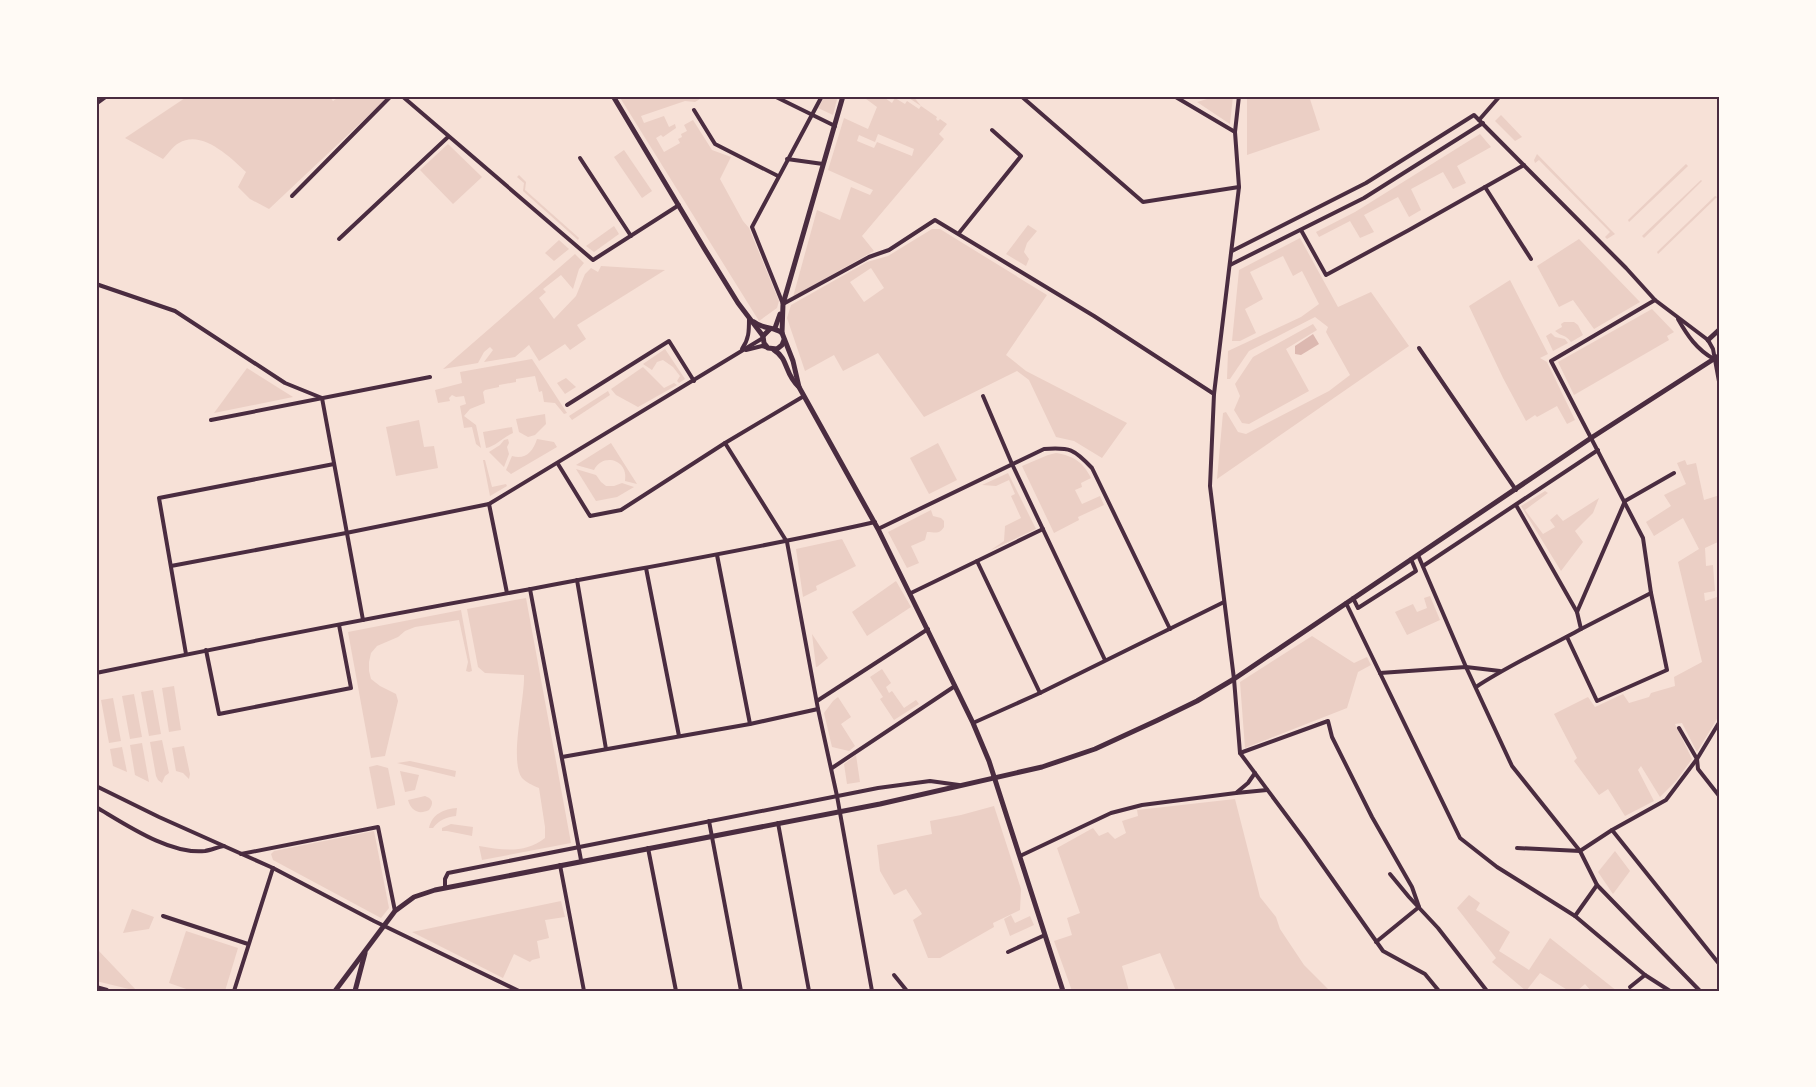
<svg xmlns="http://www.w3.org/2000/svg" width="1816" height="1087" font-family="Signika,sans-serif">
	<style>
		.green { fill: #ebcfc5; fill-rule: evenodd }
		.water { fill: #dcb8b0 }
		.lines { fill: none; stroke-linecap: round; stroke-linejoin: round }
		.minor { stroke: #4a2c40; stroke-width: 4 }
		.tertiary { stroke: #4a2c40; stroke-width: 5 }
		.neatline { fill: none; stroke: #4a2c40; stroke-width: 2 }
	</style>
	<rect width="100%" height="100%" fill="#f7e1d7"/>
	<g class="green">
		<path d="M188,96H329L333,101L340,96H389L269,209L250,199L238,187L246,172C231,158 202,129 179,143C173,146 168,154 163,159L125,138Z"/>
		<path d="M619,96H705L695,102L685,101L641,116L644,123L664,116L669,127L675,124L676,128L663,137L661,135L656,138L664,152L680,143L678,139L682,137L681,134L687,131L684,125L693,120L712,150L731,157L720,179L743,221L749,228L779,301L777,308L759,321Z"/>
		<path d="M825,96H838L833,115L818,108Z"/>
		<path d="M862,96H873L876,98L878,96H882L892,103L895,98L905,104L907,101L919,109L921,106L906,96H913L921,106L937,117L936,119L938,121L940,119L947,124L939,134L944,139L862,236L874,251L793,297L817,210L840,220L851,187L870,195L873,190L828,170L844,118L868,129L877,107ZM878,134L914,149L912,156L877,142L874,148L857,141L859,135L875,142Z"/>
		<path d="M1217,96H1233L1230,124L1197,102Z"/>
		<path d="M1247,96H1309L1320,130L1247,155Z"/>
		<path d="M1501,115L1522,137L1515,141L1495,121Z"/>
		<path d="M1480,134L1491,147L1457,166L1466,183L1453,189L1443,172L1411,189L1421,210L1409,217L1398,197L1364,215L1374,232L1360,238L1350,221L1319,237L1316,232L1355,212Z"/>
		<path d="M448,144L482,177L453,204L420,170Z"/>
		<path d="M624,150L652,191L642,198L614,157Z"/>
		<path d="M1537,154L1610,229L1615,234L1607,239L1605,237L1610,232L1539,160L1535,163L1534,160Z"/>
		<path d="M1686,164L1688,166L1629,222L1628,220Z"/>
		<path d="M519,175L526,182L525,190L579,238L578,240L523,191L524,183L517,177Z"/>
		<path d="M1701,180L1702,181L1644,238L1642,236Z"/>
		<path d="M1715,196L1717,197L1658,254L1657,252Z"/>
		<path d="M1028,225L1037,231L1027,243L1024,252L1029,259L1026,266L1006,254Z"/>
		<path d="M614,226L619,234L594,252L586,246Z"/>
		<path d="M932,229H940L1047,295L1006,355L1026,371L1127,423L1102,458L1074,441L1056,437L1029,380L1017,371L924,417L878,353L843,371L834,355L805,371L787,318L791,305L867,262L888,256ZM871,268L884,288L864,302L850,282Z"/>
		<path d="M1300,238L1338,307L1371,292L1409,346L1217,479L1223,413L1226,412L1238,432L1246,434L1329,391L1350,375L1326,332L1328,327L1315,317L1249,351L1230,379H1227L1228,351L1301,317L1319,304L1302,271L1293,276L1283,256L1250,272L1263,299L1245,309L1256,333L1240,341H1232L1239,270Z"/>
		<path d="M1579,239L1640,302L1594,329L1573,300L1559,307L1537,266Z"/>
		<path d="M559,240L569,249L554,261L545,253Z"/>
		<path d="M575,254L584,263L579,269L573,289L561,275L543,289L546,292L539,298L554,319L576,296L585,274L591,268L598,272L601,266L665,270L577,325L586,339L570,350L565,344L539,361L529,345L515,357L484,362L493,350L490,347L484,352L478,363L443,369Z"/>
		<path d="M1510,280L1548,354L1540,358L1547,362L1575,420L1567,424L1557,406L1537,417L1535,415L1526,421L1503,378L1469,306Z"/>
		<path d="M1652,309L1674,332L1667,336L1669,340L1574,395L1558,362Z"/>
		<path d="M1564,322H1574L1578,325L1583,335L1571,342C1565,334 1562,337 1555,331L1562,327L1561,324Z"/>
		<path d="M1313,324L1317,330L1286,349L1309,391L1249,424L1242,423L1234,410L1240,396L1235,384L1253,357Z"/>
		<path d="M1551,333L1555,337L1565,339L1568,343L1553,351L1546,336Z"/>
		<path d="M665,349L685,379L679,383L677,381L680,376L673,367L663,360L657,362L652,370L643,364Z"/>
		<path d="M532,359L567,413L564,414L555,403L544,402L542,391L539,392L535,376L516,379V382L499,385V387L485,390L483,392L485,403L470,409L464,416L476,425L481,448L476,444L472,427L464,428L460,406L466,404L464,396L456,397L452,395L449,398L450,401L438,403L435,390L462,383L460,372Z"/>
		<path d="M643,367L664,388L674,383L677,385L638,407L616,395L611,389Z"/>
		<path d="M247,368L293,397L214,413Z"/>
		<path d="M566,378L576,387L565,394L557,383Z"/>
		<path d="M608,391L610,395L572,420L569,416Z"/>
		<path d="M545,414L546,424L535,435L528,437L519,432L516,419Z"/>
		<path d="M419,420L424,447L434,446L438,468L396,476L386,427Z"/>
		<path d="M512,427L513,433C503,437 496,446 486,448L483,432Z"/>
		<path d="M508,439L509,443L507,447L509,454L504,467L489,452L500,445L504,440Z"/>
		<path d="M537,439L554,442L557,447L511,474L506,470L512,456C525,460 533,452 537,439Z"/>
		<path d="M611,443L637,484L625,481C629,460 603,452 594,470L576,465Z"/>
		<path d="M938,443L957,480L929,494L910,458Z"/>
		<path d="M1056,453C1074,456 1083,462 1091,478L1081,483L1082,487L1075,490L1082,504L1100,496L1104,505L1078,517L1079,520L1054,533L1022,466L1048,455Z"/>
		<path d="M483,460H485L492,487L506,484L507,486L490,496Z"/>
		<path d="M1685,460L1687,465L1696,463L1704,500L1720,495V541L1705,548L1706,566L1713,565L1715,591L1704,593L1705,601L1720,596V714L1697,752L1682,723L1675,724L1692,759L1676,781L1660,797L1641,766L1638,770L1654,801L1625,816L1608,789L1599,795L1574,761L1577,758L1554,714L1588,697L1595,707L1623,694L1629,703L1649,697L1651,693L1675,686L1674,677L1702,662L1678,562L1699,549L1683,518L1654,536L1646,522L1671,506L1664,495L1686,484L1677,463Z"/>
		<path d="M576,469L596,475L601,482L606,486H614L622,483L634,487L617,497L596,501Z"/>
		<path d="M1008,473L1036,529L991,550L1004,541L1005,526L1021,518L1011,496L1015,494L1009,480L996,486L982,485Z"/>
		<path d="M1545,491L1548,493L1525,510L1543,534L1555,527L1550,520L1557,514L1563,521L1599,498L1593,513L1575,531L1583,542L1561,571L1521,506Z"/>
		<path d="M931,510L933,516L941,518L944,521V527C939,535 935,532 927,532L925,540L911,546L919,563L907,568L888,532Z"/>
		<path d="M842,539L856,566L816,586L817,590L803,597L796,549Z"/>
		<path d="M896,581L911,607L867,636L852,612Z"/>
		<path d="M1430,596L1440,620L1407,635L1395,612L1413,604L1417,612L1427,608L1424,598Z"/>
		<path d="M526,598L571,843L482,860L479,846C502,850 525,854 545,838V827L539,788C532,785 527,783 522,778C509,761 525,699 524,675L485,673L478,667L467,609Z"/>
		<path d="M461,610L472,671L469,672L466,671L468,662L459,620L415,627L405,631L398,637L377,646L371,653L369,662V671L371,679L380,686L396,694L398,701L385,756L371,758L348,632Z"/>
		<path d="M812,634L828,658L817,667H816Z"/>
		<path d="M1312,636L1354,663L1367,657L1371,665L1358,672L1347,708L1245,748L1240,682Z"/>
		<path d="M882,669L891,683L886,687L889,693L892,691L904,708L916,700L919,704L894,720L880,699L883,697L870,677Z"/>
		<path d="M174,686L181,730L169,732L162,688Z"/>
		<path d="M153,690L161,734L149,736L141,692Z"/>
		<path d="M134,694L142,737L130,739L122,696Z"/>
		<path d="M838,697L851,717L841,724L855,746L849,751L832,747L824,713L833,701Z"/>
		<path d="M113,698L121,741L109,743L101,700Z"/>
		<path d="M162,740L169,773L165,776L162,783L158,780L156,776L150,742Z"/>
		<path d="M142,743L149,782L135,775L130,745Z"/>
		<path d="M184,746L190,774L189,779L183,773L176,771L172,748Z"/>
		<path d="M122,747L127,772L113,766L110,749Z"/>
		<path d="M856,755L860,782L847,784L844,764Z"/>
		<path d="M410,761L456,771L455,777L397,763Z"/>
		<path d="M377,765L388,768L395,802V805L377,809L369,767Z"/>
		<path d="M400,771L419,775L415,790L405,792Z"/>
		<path d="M425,796C433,799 434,803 429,810C419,815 411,811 408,800Z"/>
		<path d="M1235,799L1260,897L1276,917L1280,929L1304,965L1330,991H1176L1160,953L1122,966L1129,991H1072L1054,941L1072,935L1067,918L1080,913L1057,848L1093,828L1099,836L1108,832L1115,839L1126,833L1122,821L1138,816L1137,810Z"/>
		<path d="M994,806L1021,889L1020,910L993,923L994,927L940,958H928L913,920L922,914L906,889L894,895L880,871L877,845L932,834L930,821L961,815Z"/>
		<path d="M457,808L456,816C446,817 439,820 433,828H429C432,814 444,809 457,808Z"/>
		<path d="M451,824L473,827L472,836L447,831H442V828Z"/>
		<path d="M374,831L389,908L381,918L273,860L271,854L274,851Z"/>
		<path d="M1615,851L1630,871L1613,894L1598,872Z"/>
		<path d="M1469,895L1480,903L1476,910L1510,932L1499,951L1529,970L1550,938L1617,991H1591L1585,984L1577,991L1571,989L1569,991L1540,973L1526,991L1492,962L1496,958L1457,908Z"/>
		<path d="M561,901L565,917L545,920L549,938L537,941L540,958L532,960L530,962L514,954L503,978L412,932Z"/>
		<path d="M132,909L154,917L149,929L123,933Z"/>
		<path d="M1011,915L1015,923L1030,916L1034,925L1010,936L1004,919Z"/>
		<path d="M186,931L238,948L225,991H192L169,983Z"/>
		<path d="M96,948L137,991L96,981Z"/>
	</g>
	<path class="water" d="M1313,334L1319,344L1301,355L1295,354V346Z"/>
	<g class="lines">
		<g class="minor">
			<path d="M402,96L593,260L679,205"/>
			<path d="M774,96L835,126"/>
			<path d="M822,96L752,227L783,304L869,257L889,250L935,220L1094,316L1214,394"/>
			<path d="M1021,96L1143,202L1239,187"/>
			<path d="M1174,96L1235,132"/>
			<path d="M1239,96L1235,132L1239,187L1214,394L1210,486L1234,679L1240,753L1304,839L1383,951L1425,974L1439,991"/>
			<path d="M96,104L107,96"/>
			<path d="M694,110L715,144L778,176"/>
			<path d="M1479,120L1500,96"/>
			<path d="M580,158L631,236"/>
			<path d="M787,159L823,164"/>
			<path d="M1485,187L1531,259"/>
			<path d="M292,196L391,96"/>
			<path d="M1301,230L1326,275L1409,230L1524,165"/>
			<path d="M959,233L1021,156L992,130"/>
			<path d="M339,239L448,137"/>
			<path d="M1232,251L1366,183L1474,115L1626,268L1655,300L1708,340L1713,349L1720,387"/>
			<path d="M1230,265L1364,198L1483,123"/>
			<path d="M96,284L175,311L285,383L322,398L363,620"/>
			<path d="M1678,319C1687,335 1697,350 1714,359"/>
			<path d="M1419,348L1516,490"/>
			<path d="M742,349C749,339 749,331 749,319"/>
			<path d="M746,350L762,346L768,348"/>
			<path d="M983,396L1012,464L1105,660"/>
			<path d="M567,405L669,341L694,381"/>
			<path d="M211,420L430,377"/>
			<path d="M725,443L787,542L818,709L837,796L872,991"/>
			<path d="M558,464L590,516L621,510L725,443L804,396"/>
			<path d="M489,504L507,593"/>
			<path d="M1516,505L1577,612"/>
			<path d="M878,529L1044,449C1070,447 1074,449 1092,468L1170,629"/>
			<path d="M717,555L750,724"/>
			<path d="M1418,555L1466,667L1512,766L1580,851L1597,885L1700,991"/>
			<path d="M977,561L1040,693"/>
			<path d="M171,566L346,533L489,504L763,338"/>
			<path d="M1423,566L1598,450"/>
			<path d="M646,568L679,736"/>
			<path d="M577,580L606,749"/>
			<path d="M530,589L581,860"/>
			<path d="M911,593L1043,529"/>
			<path d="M1353,598L1358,608L1416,571L1411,559"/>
			<path d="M1346,603L1460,838L1497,867L1575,916L1645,975L1670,991"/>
			<path d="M1581,629L1651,593"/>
			<path d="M1567,637L1597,701L1667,670L1651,593L1643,538L1551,361L1655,300"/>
			<path d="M206,650L219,714L351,688L339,625"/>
			<path d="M186,654L159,498L334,464"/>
			<path d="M96,673C241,643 385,615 531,589C646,567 761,548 875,522"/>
			<path d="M1380,673L1466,667L1500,671"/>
			<path d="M1476,687C1509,665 1547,648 1581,629L1577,612L1625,501L1674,473"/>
			<path d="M817,701L928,629"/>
			<path d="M973,723L1040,693L1224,602"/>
			<path d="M1679,728L1697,759L1698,769L1720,797"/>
			<path d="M1240,753L1328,721L1332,737L1372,817L1412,887L1419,907"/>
			<path d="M562,757L750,724L818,709"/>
			<path d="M832,768L955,686"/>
			<path d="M96,786L159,817L273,868L374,921L519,991"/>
			<path d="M1236,793L1267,790"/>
			<path d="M96,807C125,824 170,855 205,851C211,850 218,847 224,846"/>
			<path d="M709,821L741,991"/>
			<path d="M778,823L809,991"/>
			<path d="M1612,830L1720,965"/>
			<path d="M648,848L676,991"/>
			<path d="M1517,848L1580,851"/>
			<path d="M1580,851L1612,830L1666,800L1697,759L1720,721"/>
			<path d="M241,854L378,827L395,911"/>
			<path d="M1020,856L1111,813L1142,805L1236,793L1248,783L1255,773"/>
			<path d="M560,865L584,991"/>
			<path d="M1390,874L1409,897L1438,928L1487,991"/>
			<path d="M445,888V879L448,873L878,788L930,781L959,785"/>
			<path d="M163,916L248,944"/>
			<path d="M1575,916L1597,885"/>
			<path d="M1376,942L1419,907"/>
			<path d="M1008,952L1045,935"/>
			<path d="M894,975L907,991"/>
			<path d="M96,987L107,990"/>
			<path d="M1630,987L1645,975"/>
			<path d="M234,991L273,868"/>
		</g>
		<g class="tertiary">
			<path d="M613,96L704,248L738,303L763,336"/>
			<path d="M754,322C764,330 774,326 782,333"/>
			<path d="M775,328L780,314"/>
			<path d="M770,329L763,336L764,343L768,348L777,349L782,345L784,340"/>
			<path d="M1708,340L1720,329"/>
			<path d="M774,350C789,359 784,374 799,387L878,529L973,723L989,761L1063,991"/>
			<path d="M799,387L793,361L782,333L783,304L843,96"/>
			<path d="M335,991L395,911L414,897L435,890L880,804L1042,767L1095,749L1158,720L1197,701L1234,679L1591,438L1720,355"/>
			<path d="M355,991L365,953"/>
		</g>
	</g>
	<rect width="1816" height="1087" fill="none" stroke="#fffaf5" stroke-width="195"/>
	<rect x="98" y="98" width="1620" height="892" class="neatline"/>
</svg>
